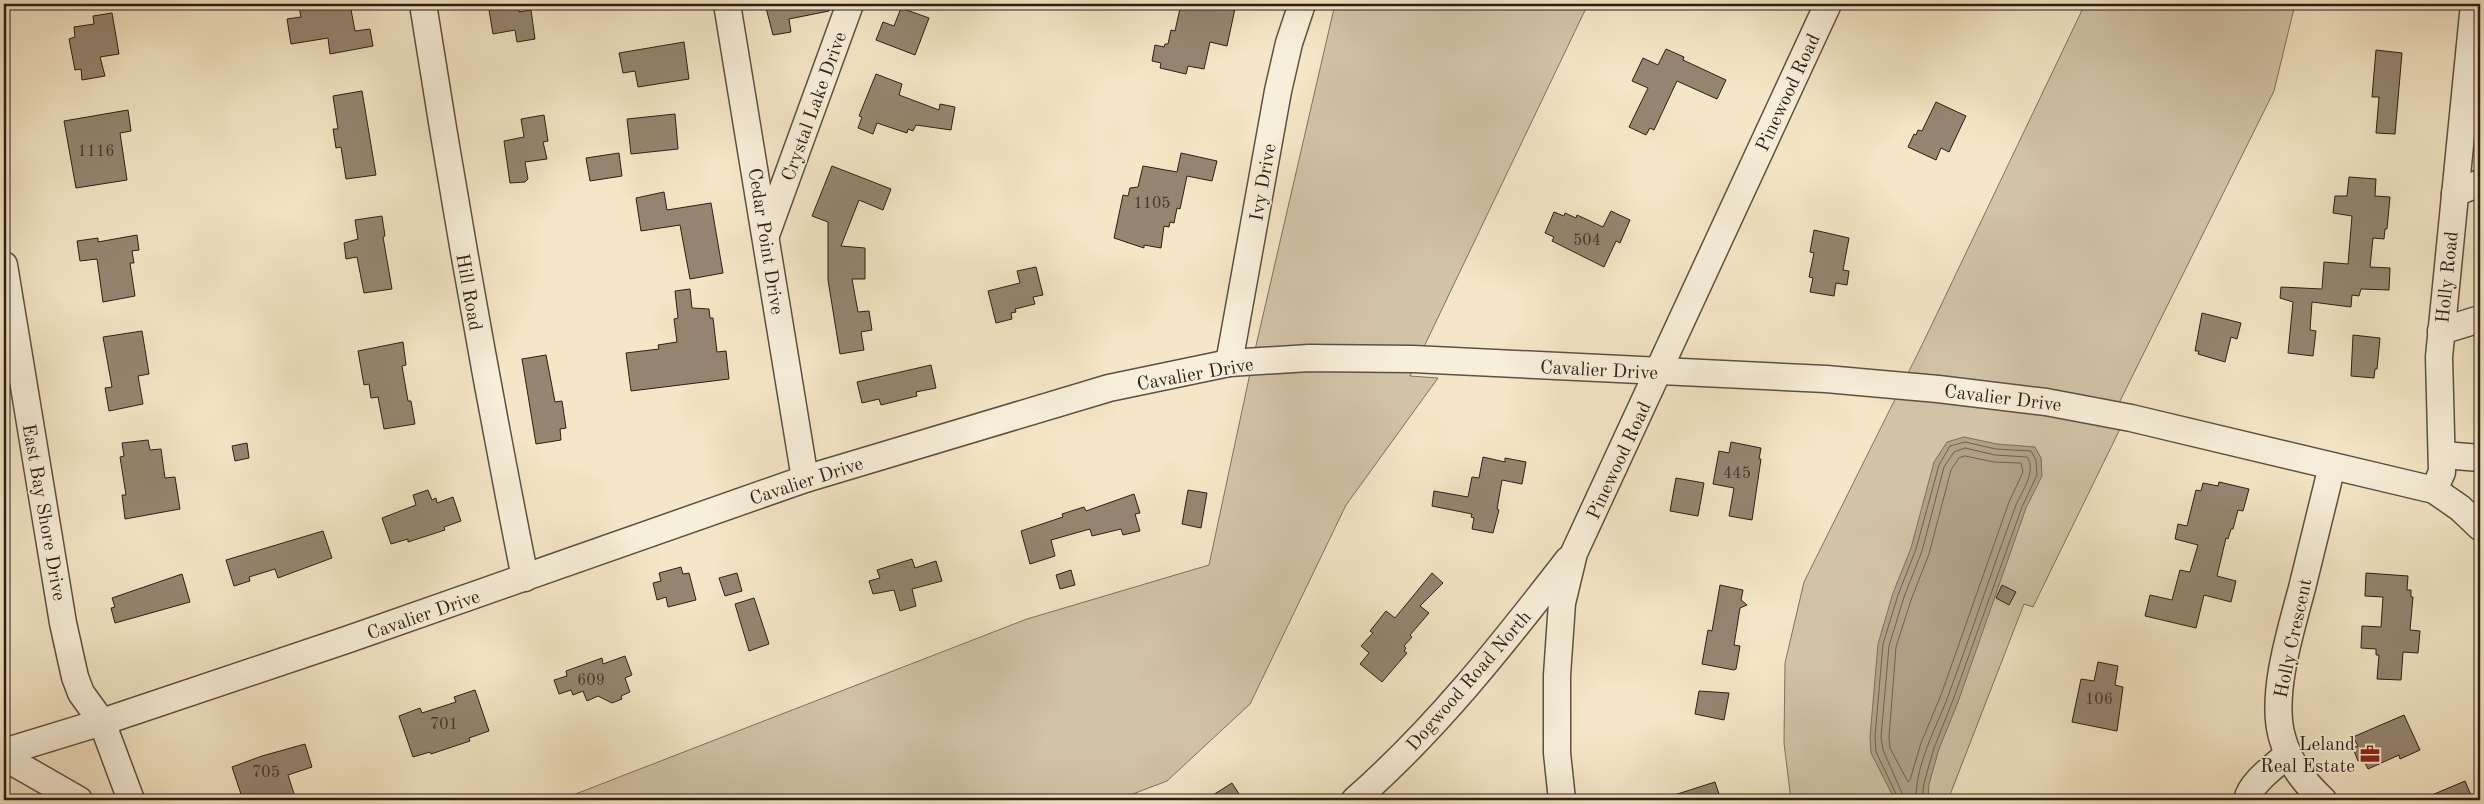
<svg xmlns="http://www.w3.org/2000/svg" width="2484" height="804" font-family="'Old Standard TT',serif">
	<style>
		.green { fill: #d2c4a8; stroke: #807060 }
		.water { fill: #b1a28a; stroke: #7d6d5c }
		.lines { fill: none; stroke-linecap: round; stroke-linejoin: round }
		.shore { stroke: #706050; stroke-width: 1 }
		.building { fill: #958672; stroke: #2e1d17 }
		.minor-casing { stroke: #604f43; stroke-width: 29 }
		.minor { stroke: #f8efda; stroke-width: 26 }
		.labels { text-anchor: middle; stroke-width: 4; stroke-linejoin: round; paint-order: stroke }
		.number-label { font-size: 16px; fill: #48372e }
		.street-label { font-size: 19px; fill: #2e1d17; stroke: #f8efda }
		.poi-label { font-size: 19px; fill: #2e1d17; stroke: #f8efda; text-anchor: end }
	</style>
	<rect width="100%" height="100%" fill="#f4e6c6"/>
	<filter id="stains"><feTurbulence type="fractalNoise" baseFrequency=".004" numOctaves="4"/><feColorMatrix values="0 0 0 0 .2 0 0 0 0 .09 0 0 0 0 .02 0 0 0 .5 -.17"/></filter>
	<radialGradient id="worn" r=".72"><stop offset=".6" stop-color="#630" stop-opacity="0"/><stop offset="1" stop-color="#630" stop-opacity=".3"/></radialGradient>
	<g class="green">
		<path d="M1335,4H1588L1410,376L1438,378L1346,505L1250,704L1167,781L1117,800H560L1027,619L1209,565L1255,350Z"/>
		<path d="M2085,4H2295L2274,91L2119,403L2130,406L2118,433L2033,607L2024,604L1948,800H1791L1784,743L1785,663L1804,582L1922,345Z"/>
	</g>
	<path class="water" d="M1964,437L1997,444L2035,447L2041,458L2042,476L2026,508L1958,702L1939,749L1929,784L1928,800H1895L1871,753L1870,737L1878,644L1893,593L1911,548L1934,462L1947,442Z"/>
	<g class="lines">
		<g class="shore">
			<path d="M1965,456L1994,462L2021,463L2023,472L2009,502L1941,695L1921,743L1910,780L1908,782L1890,748L1889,737L1896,647L1911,600L1929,554L1951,470L1959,458Z"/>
			<path d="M1899,800L1876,752L1875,737L1883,644L1898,595L1916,549L1939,465L1950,446L1965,442L1996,449L2031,451L2036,460L2037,475L2022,507L1953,700L1934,748L1924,783L1922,800"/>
			<path d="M1905,800L1883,750L1881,737L1889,646L1904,597L1922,551L1944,467L1954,452L1965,448L1995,455L2027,457C2037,471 2022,491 2016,505C1992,569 1971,635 1947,699C1935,730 1915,766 1916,800"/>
		</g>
	</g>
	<g class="building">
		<path d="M315,4H350L355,31L370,29L373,46L330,54L328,38L291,44L287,19L301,17L299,7Z"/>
		<path d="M488,4H518L519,12L531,10L535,39L517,42L515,30L493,34Z"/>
		<path d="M765,4H829V11L789,19L791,32L773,35Z"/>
		<path d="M1181,4H1236L1227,46L1210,42L1204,69L1188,66L1186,74L1160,68L1161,63L1152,61L1155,45L1164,47L1165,44H1168L1171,30L1175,31Z"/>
		<path d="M901,8L929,18L915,55L876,40L883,22L894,26Z"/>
		<path d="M112,13L119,54L100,57L105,76L82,80L81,69L75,70L69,39L75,37L74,27L94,24L93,16Z"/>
		<path d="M684,42L689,79L638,87L635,71L623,73L619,53Z"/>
		<path d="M1666,49L1684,57L1683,60L1726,80L1717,99L1677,81L1654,130L1650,128L1646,135L1629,127L1648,88L1632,81L1643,58L1658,65Z"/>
		<path d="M2376,50L2402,53L2395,134L2376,133L2379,97H2372Z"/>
		<path d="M876,74L902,84L899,95L939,110L940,104L955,107L951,130L916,125L913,131L908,129L907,133L877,123L873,134L858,128L862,117L859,116Z"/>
		<path d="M362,91L376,175L346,179L341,147L336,148L333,129H338L333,96Z"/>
		<path d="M1936,102L1966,116L1949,152L1941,148L1936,160L1908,147L1914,134L1916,135L1918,130L1922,131Z"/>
		<path d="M128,110L131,131L120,133L127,180L76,188L64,121Z"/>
		<path d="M675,114L678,149L631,154L627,119Z"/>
		<path d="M544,115L548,141L543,142L547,159L525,162L528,179L525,182L510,183L504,141L524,137L521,119Z"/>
		<path d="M619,153L622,176L590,181L586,158Z"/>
		<path d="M1181,153L1217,161L1212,181L1187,176L1180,209L1177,208L1174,223L1170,222L1169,227L1164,226L1161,248L1144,245V248L1114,238L1123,195L1128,196L1130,188L1138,187L1143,166L1177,172Z"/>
		<path d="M832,166L891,189L883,210L859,200L841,246L865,248V279H852L858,312L869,311L872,330L861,332L864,350L840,354L828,280V222L812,216Z"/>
		<path d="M2349,177L2376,179L2375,196L2390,197L2387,229H2385L2384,239L2373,238L2370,267L2390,268L2389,290L2361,289L2359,296L2352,295L2351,307L2312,302L2310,330L2316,331L2313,356L2288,353L2293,302L2280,298L2281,287L2322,289L2324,262L2348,264L2352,216L2333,213L2335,196H2347Z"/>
		<path d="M664,192L667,210L711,203L723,273L690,279L680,225L641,231L636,198Z"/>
		<path d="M1611,211L1630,220L1620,243L1616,241L1604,267L1552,241L1554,237L1545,233L1554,212L1564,216L1565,213L1576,218L1577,215L1603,227Z"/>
		<path d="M382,216L385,236L383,237L392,289L364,293L357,257L346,259L344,243L358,239L355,220Z"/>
		<path d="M1814,230L1849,238L1843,270L1849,271L1847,285L1836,283L1834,296L1810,292L1813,278L1809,277L1814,253L1810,252Z"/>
		<path d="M137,235L139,250L132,251L134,263H130L135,296L103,302L97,259L80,261L77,241L98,238V242Z"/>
		<path d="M1036,267L1043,295L1033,297L1035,304L1015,309L1016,312L1011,313L1012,319L996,323L988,291L1020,283L1017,271Z"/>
		<path d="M690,289L692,308L709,309L710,318H713L717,352L726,351L729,379L631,391L626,353L659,349L658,345L677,342L674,319L678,318L675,291Z"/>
		<path d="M2202,313L2241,323L2237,339L2231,337L2225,362L2198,354L2199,351H2195Z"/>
		<path d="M142,331L149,374L138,376L143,404L109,411L105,388L112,387L103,337Z"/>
		<path d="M2353,335L2380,338L2377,369H2375L2374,378L2351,376Z"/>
		<path d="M403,342L406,365L402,366L408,401H411L415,424L384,429L378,397L371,398L369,384L364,385L358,351Z"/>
		<path d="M546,355L555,402L562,401L566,428L560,429L561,440L536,444L522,359Z"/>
		<path d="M931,365L936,388L916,392L917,396L881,405L879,399L862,403L857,382Z"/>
		<path d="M148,440L150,450L161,449L165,478L175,477L180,509L125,519L122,495H126L120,457L124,456L122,443Z"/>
		<path d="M1731,442L1761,448L1759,459H1761L1752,520L1729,516L1734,488L1713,484L1719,451L1729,453Z"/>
		<path d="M247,443L249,458L235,461L232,446Z"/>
		<path d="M1483,457L1505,462V458L1526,462L1522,484L1502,480L1497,509L1499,510L1493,533L1472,529L1474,518L1471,517L1472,514L1432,506L1434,491L1468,497L1472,477L1479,478Z"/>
		<path d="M1676,478L1704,483L1698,516L1670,511Z"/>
		<path d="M2219,482L2249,489L2243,511L2238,510L2233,529H2231L2228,539L2226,538L2217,576L2236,581L2231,602L2204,595L2196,628L2145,616L2150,595L2172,600L2180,570L2190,572L2198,545L2175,539L2178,524L2187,526L2196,490L2201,491L2203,483L2218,486Z"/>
		<path d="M428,490L432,500L436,498L437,503L453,497L461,521L444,527L445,530L408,542V539L391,544L382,518L416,505L413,495Z"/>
		<path d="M1188,490L1207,493L1201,528L1182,524Z"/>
		<path d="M1134,494L1140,513L1135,514L1140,531L1123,535L1121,529L1092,536L1090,529L1051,540L1055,556L1030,564L1021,531L1063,517L1062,514L1084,507L1086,511Z"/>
		<path d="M323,531L332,558L278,578L275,569L249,577L250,581L234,586L226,560Z"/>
		<path d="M912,559L915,568L936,561L942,581L912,589L916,606L900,611L894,590L873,594L869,581L880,578L877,570Z"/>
		<path d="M681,567L683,574L689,573L696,600L668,607L666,597L657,600L653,583L661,581L659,573Z"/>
		<path d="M1071,570L1075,585L1060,589L1056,575Z"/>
		<path d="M737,573L742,591L725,596L719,578Z"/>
		<path d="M1432,573L1443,583L1420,606L1429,613L1410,635L1412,637L1404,646L1406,648L1404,651L1407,653L1382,682L1360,664L1369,653L1361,646L1373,633L1370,631L1386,611L1395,618Z"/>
		<path d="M2366,573L2408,576L2407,590H2411V597H2413L2410,630L2420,631L2418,653L2403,652L2401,680L2377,679L2379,655H2376V649L2361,648L2362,626L2381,627L2383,597L2365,596Z"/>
		<path d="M182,574L190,602L115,623L111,608L115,607L112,598Z"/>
		<path d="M1720,585L1743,590L1741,600L1747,605L1740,608L1734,645L1740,646L1736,669L1734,670L1702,664L1708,630L1712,631Z"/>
		<path d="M2002,585L2016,592L2009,605L1996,598Z"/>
		<path d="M754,598L769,644L749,651L735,604Z"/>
		<path d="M625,656L632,675L625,678L630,692L621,696L622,699L612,703L598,696L587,701L583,691L573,695L571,690L559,694L554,680L567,676L566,671L602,658L603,664Z"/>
		<path d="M2098,662L2118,666L2115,685L2123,687L2117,731L2072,722L2081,679L2094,681Z"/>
		<path d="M475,690L489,731L469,738L470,741L431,754L430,752L413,757L399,716L420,708L422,713L456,702L454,697Z"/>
		<path d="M1699,691L1729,693L1724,720L1695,714Z"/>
		<path d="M2404,715L2420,750L2400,759L2399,755L2368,769L2363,759L2358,761L2353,748L2358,746L2353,737Z"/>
		<path d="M305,744L312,767L288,775L296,800H243L232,767L262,756Z"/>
		<path d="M2465,781L2473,800H2420Z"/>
		<path d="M1715,782L1721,800H1668V797Z"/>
		<path d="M1232,783L1243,800H1205Z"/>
	</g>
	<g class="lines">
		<defs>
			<g id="minor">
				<path d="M423,4C453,196 487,387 525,578"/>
				<path d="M727,4L805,479"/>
				<path d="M2455,193L2480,183"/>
				<path d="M766,235L850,4"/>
				<path d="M4,265L63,623L75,677L81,693L102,722L131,800"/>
				<path d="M2441,331L2480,319"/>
				<path d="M1229,363L1278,91L1289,43L1302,4"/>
				<path d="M2443,455L2480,458"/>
				<path d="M2434,490L2442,472L2439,357L2474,4"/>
				<path d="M4,752L102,722L349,639L805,479L1109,388L1229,363L1309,358L1413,359L1826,379L1938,389L2046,402L2131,418L2434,490L2460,508L2480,527"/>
				<path d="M4,757L79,800"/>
				<path d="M1355,800C1436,729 1502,645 1568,560"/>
				<path d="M1562,800L1557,753V675L1562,603L1574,553L1828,4"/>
				<path d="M2247,800C2251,782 2275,766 2288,754"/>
				<path d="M2323,800C2304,782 2289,763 2282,737C2270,695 2291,630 2302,588C2312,547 2322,506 2332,466"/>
			</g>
		</defs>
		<use href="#minor" class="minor-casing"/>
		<use href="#minor" class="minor"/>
	</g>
	<defs>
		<symbol id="office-bare" viewBox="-9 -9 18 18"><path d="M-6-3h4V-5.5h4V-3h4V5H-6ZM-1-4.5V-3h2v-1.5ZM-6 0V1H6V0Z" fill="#8f2418" stroke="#f8efda" stroke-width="2.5" paint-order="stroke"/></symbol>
	</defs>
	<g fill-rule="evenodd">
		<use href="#office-bare" x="2356" y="740" width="28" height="28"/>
	</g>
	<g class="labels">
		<g class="number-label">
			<text x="96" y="156">1116</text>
			<text x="1152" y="208">1105</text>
			<text x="1587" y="245">504</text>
			<text x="1737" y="478">445</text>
			<text x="591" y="685">609</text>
			<text x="2099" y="704">106</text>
			<text x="444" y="729">701</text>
			<text x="266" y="777">705</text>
		</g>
		<g class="street-label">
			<text transform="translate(1787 92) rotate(-65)" y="7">Pinewood Road</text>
			<text transform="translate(813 106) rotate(-70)" y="7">Crystal Lake Drive</text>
			<text transform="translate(1262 182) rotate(-80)" y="7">Ivy Drive</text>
			<text transform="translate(767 241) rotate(81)" y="7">Cedar Point Drive</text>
			<text transform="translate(2446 277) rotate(-84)" y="7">Holly Road</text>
			<text transform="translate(470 292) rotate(80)" y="7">Hill Road</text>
			<text transform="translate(1599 369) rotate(3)" y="7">Cavalier Drive</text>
			<text transform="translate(1195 373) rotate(-10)" y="7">Cavalier Drive</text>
			<text transform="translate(2003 397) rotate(7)" y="7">Cavalier Drive</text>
			<text transform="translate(1618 460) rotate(-65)" y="7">Pinewood Road</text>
			<text transform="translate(806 480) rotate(-18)" y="7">Cavalier Drive</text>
			<text transform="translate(45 512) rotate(80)" y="7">East Bay Shore Drive</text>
			<text transform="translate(423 614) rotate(-19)" y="7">Cavalier Drive</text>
			<text transform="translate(2292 638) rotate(-78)" y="7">Holly Crescent</text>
			<text transform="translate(1468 680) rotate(-49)" y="7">Dogwood Road North</text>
		</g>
		<g class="poi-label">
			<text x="2355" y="750">Leland<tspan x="2355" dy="22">Real Estate</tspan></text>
		</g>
	</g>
	<rect width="2484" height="804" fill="none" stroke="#f4e6c6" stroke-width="20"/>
	<rect x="5" y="5" width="2474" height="794" fill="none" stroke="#2e1d17" stroke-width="2.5"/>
	<rect x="10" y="10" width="2464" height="784" fill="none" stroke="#2e1d17"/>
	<rect width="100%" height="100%" filter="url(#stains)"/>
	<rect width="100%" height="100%" fill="url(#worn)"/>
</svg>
